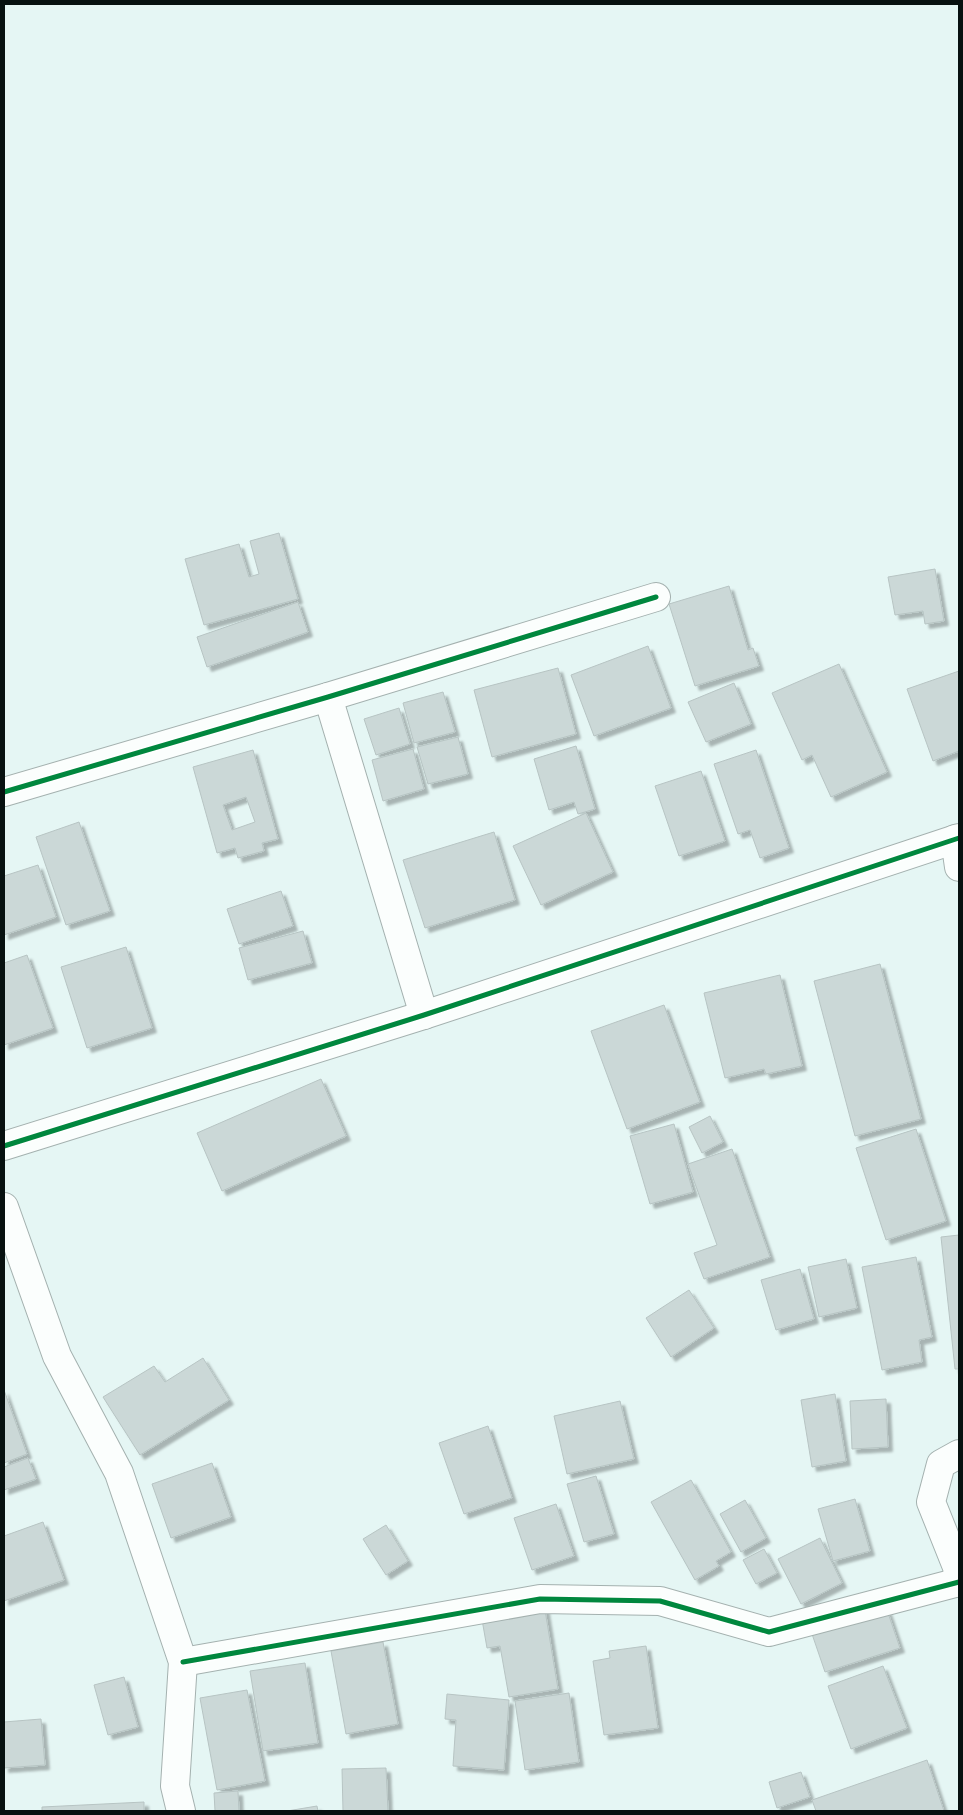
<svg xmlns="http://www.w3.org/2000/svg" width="963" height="1815" font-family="Overpass,sans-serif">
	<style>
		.building { fill: #cbd8d7; stroke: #b7c4c3; fill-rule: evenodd; filter: url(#shadow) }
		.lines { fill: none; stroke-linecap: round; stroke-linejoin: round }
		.minor-casing { stroke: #a4b1af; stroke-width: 30 }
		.minor { stroke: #fbfefd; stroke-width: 28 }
		.cycleway-casing { stroke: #fff; stroke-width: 8 }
		.cycleway { stroke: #00873e; stroke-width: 5 }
	</style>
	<defs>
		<filter id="shadow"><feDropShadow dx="4.5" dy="4.5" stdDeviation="1" flood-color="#0004"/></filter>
	</defs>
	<rect width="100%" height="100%" fill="#e5f6f4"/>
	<g class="building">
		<path d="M279,533L298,599L204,625L185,559L239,544L249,577L259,574L250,541Z"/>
		<path d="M935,569L944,621L925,624L923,611L895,615L888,577Z"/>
		<path d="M729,586L748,650L753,648L759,666L695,686L669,604Z"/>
		<path d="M298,602L308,632L207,667L197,637Z"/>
		<path d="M648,646L671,708L594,736L571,675Z"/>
		<path d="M839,664L887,772L831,797L812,755L802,760L772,693Z"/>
		<path d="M558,668L576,734L492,757L474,690Z"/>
		<path d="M959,671V751L933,761L907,689Z"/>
		<path d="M734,683L751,724L706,742L688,702Z"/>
		<path d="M443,692L455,732L414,743L403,703Z"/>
		<path d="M399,708L410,744L376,755L364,719Z"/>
		<path d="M458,737L468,774L428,784L417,747Z"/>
		<path d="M576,746L595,809L578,814L574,802L549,810L534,759Z"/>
		<path d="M413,749L424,789L383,801L372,760Z"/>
		<path d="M253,750L278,839L262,843L264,851L238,858L235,848L217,853L193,767ZM246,797L255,822L232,830L223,805Z"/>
		<path d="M756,750L789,848L760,858L750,830L738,834L714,764Z"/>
		<path d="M701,771L725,841L679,856L655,786Z"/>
		<path d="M586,813L613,872L541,905L513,846Z"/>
		<path d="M79,822L110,911L66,925L36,837Z"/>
		<path d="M494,832L515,900L425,928L403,860Z"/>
		<path d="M38,865L56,917L4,935V876Z"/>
		<path d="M281,891L293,926L239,944L227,909Z"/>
		<path d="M303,931L312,963L248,980L239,948Z"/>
		<path d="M126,947L152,1028L87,1048L61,967Z"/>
		<path d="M27,955L53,1028L4,1045V963Z"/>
		<path d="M880,964L921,1119L855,1136L814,981Z"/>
		<path d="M780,975L802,1066L766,1074L764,1069L725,1078L704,993Z"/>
		<path d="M664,1005L700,1102L627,1129L591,1031Z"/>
		<path d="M321,1079L346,1136L222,1191L197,1133Z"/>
		<path d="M710,1116L723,1142L702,1153L689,1127Z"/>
		<path d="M674,1124L693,1192L650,1204L630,1136Z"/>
		<path d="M916,1129L946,1221L886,1240L856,1148Z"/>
		<path d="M732,1149L770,1257L704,1279L694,1253L717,1245L688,1164Z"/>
		<path d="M959,1235V1369H955L941,1237Z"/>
		<path d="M916,1257L932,1337L919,1340L922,1362L882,1370L862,1267Z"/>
		<path d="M846,1259L857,1308L819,1317L808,1267Z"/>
		<path d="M800,1269L814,1319L776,1330L761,1280Z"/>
		<path d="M689,1290L714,1328L671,1357L646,1318Z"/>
		<path d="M203,1358L229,1400L140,1455L103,1397L154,1366L165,1382Z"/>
		<path d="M4,1390L27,1454L4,1463Z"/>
		<path d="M835,1394L846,1461L812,1467L801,1400Z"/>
		<path d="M886,1399L888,1447L852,1449L850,1401Z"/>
		<path d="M620,1401L634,1459L567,1474L554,1416Z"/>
		<path d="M488,1426L512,1498L464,1514L439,1443Z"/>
		<path d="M28,1458L36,1479L4,1490V1467Z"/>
		<path d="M212,1463L231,1517L171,1538L152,1484Z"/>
		<path d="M596,1476L614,1534L584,1542L567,1484Z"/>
		<path d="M691,1480L731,1552L716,1561L719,1566L695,1580L651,1502Z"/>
		<path d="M855,1499L870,1551L833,1561L818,1509Z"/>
		<path d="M745,1500L766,1538L741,1552L720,1514Z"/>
		<path d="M556,1504L574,1556L532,1570L514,1518Z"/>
		<path d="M43,1522L64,1580L4,1601V1536Z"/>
		<path d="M386,1525L408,1561L386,1575L363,1539Z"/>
		<path d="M820,1538L842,1583L801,1604L778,1559Z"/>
		<path d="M764,1549L777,1573L756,1584L743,1560Z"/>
		<path d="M544,1604L558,1689L509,1697L500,1646L487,1648L481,1614Z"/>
		<path d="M887,1610L900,1648L825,1672L812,1634Z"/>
		<path d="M383,1642L398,1724L346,1734L331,1651Z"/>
		<path d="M646,1646L658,1728L604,1735L593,1661L610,1658L609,1651Z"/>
		<path d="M305,1663L318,1743L263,1751L250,1671Z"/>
		<path d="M883,1666L907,1728L851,1749L828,1686Z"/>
		<path d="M124,1677L138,1727L108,1735L94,1685Z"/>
		<path d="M247,1690L265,1781L217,1790L200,1698Z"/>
		<path d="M569,1693L579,1762L525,1770L515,1701Z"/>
		<path d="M447,1694L509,1700L504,1770L453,1766L456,1720L445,1719Z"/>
		<path d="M41,1719L45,1765L4,1768V1722Z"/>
		<path d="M927,1760L944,1811H816L812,1800Z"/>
		<path d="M386,1768L388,1811H343L342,1769Z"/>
		<path d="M801,1772L810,1797L777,1808L769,1782Z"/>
		<path d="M238,1791L239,1811H215L214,1793Z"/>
		<path d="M144,1802V1811H42V1807Z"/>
		<path d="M317,1806L318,1811H287Z"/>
	</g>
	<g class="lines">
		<defs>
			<g id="minor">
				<path d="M328,697L424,1015"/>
				<path d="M4,792L328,697L656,597"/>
				<path d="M955,839L959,867"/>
				<path d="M4,1146L424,1015L959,838"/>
				<path d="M4,1207L57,1356L119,1473L183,1662L175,1786L181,1811"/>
				<path d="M959,1454L941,1464L931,1502L957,1567L959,1583"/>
				<path d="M183,1662L540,1599L660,1601L769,1632L959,1582"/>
			</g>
		</defs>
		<use href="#minor" class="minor-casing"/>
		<use href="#minor" class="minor"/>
		<defs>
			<g id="cycleway">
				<path d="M4,792L328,697L656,597"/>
				<path d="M4,1146L424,1015L959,838"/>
				<path d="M183,1662L540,1599L660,1601L769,1632L959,1582"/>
			</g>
		</defs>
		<use href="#cycleway" class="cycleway-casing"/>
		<use href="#cycleway" class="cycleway"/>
	</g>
	<rect width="963" height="1815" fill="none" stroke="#071110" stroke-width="10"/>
</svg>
